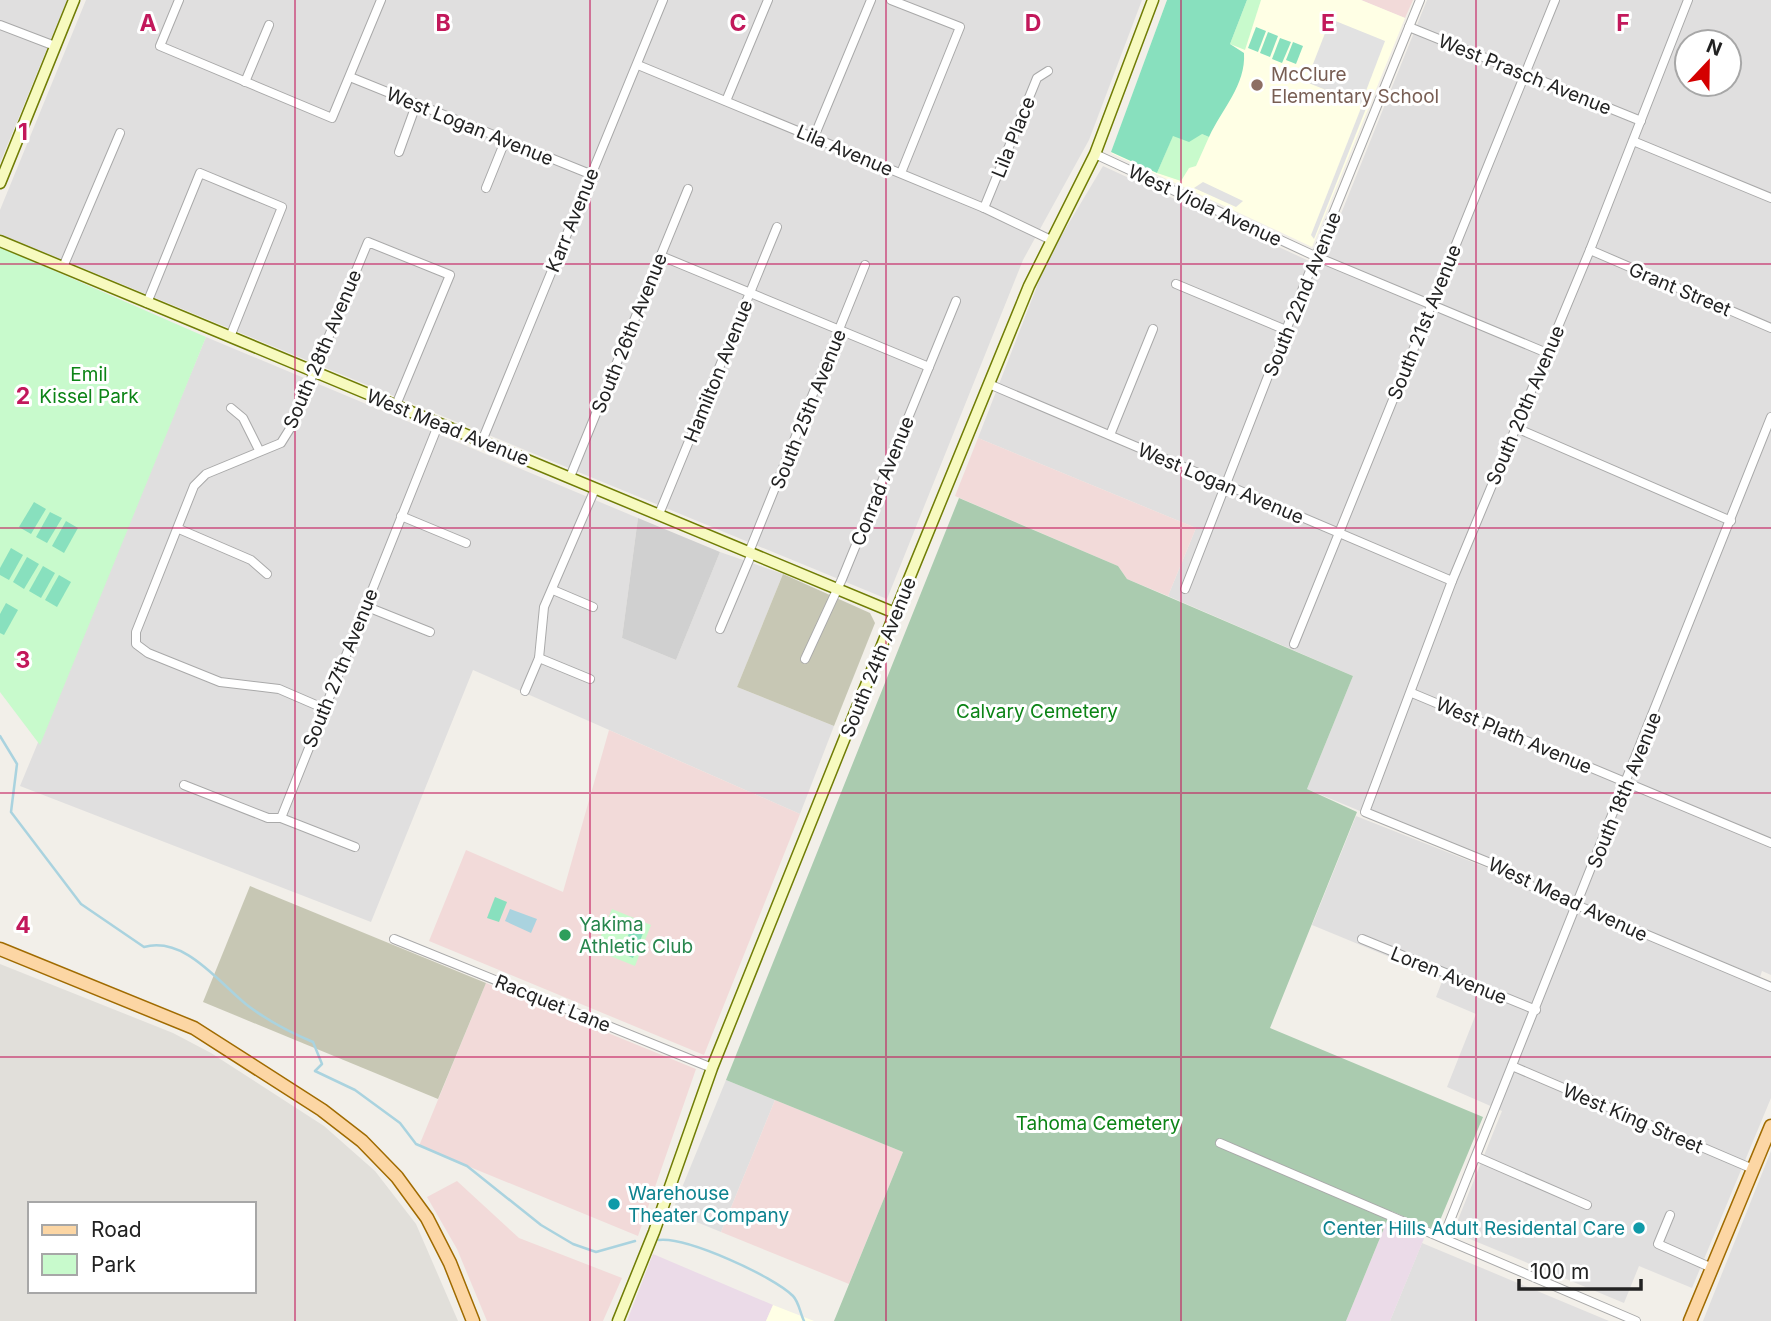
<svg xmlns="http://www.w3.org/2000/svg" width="1771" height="1321" font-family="Inter,sans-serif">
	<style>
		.residential { fill: #e0dfdf; fill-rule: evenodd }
		.commercial { fill: #f2dad9 }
		.industrial { fill: #ebdbe8 }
		.education { fill: #ffffe5 }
		.religious { fill: #d0d0d0 }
		.airport { fill: #e1dfda; fill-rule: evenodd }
		.construction { fill: #c7c7b4 }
		.cemetery { fill: #aacbaf }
		.park { fill: #c8facc }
		.pitch { fill: #88e0be }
		.parking { fill: #e2e2e2 }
		.water { fill: #aad3df }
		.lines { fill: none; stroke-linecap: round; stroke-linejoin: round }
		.stream { stroke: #aad3df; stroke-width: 2.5 }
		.street-casing { stroke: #a9a9a9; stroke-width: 10 }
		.secondary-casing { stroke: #707d05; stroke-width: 13 }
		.primary-casing { stroke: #a06b00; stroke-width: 15 }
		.street { stroke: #fff; stroke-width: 8 }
		.secondary { stroke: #f7fabf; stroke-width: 10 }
		.primary { stroke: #fcd6a4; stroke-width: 12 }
		.grid { fill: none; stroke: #c2185b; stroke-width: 2; stroke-opacity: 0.55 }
		.education-dot { fill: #8d6e63; stroke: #fff; stroke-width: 2.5 }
		.leisure-dot { fill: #2e9e5b; stroke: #fff; stroke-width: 2.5 }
		.culture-dot { fill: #0f9aa8; stroke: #fff; stroke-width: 2.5 }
		.labels { text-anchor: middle; stroke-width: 6; stroke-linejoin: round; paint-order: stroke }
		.education-label { font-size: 19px; fill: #785e54; stroke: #fff; text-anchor: start }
		.street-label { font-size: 19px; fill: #222; stroke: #fff }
		.park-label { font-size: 19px; fill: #0c8416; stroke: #fff }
		.leisure-label { font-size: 19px; fill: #27864d; stroke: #fff; text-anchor: start }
		.culture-label { font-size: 19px; fill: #0d838f; stroke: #fff; text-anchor: start }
		.grid-label { font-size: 23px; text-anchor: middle; font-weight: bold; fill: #c2185b; stroke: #fff; stroke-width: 6; stroke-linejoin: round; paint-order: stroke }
	</style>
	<rect width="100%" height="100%" fill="#f2efe9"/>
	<g class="residential">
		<path d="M0,0H67L0,163Z"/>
		<path d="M86,0H1142L1089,140L1023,260L887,599L0,234V210Z"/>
		<path d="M1427,0H1771V975L1762,971L1760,977L1307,789L1353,676L1168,596L1196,528L978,438L1048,258L1103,166L1320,266ZM1687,42H1729V84H1687Z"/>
		<path d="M206,337L638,518L622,638L676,660L720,552L783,574L737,687L834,726L800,814L473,670L371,922L20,786Z"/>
		<path d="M1356,816L1490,869L1504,879L1771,990V1098L1692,1288L1639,1266L1624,1303L1453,1232L1502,1111L1447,1087L1476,1014L1436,997L1443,979L1312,925Z"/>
		<path d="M726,1080L775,1100L721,1232L672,1212Z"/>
		<path d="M1771,1151V1321H1703Z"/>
		<path d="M1422,1243L1609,1321H1390Z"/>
	</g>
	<g class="commercial">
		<path d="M1361,0H1413L1405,18Z"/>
		<path d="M978,438L1196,528L1168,596L1127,579L1118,566L955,496Z"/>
		<path d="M609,730L800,814L704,1055L429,941L466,850L563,892Z"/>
		<path d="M486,983L696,1069L638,1236L419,1146Z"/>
		<path d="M775,1100L903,1152L849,1284L721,1232Z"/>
		<path d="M457,1181L519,1238L622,1278L603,1321H487L457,1249L427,1197Z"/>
	</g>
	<g class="industrial">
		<path d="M1387,1221L1425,1236L1390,1321H1346Z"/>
		<path d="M653,1254L773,1305L766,1321H627Z"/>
	</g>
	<g class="education">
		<path d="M1167,0H1361L1405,18L1312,247L1111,153Z"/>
		<path d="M773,1305L814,1321H766Z"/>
	</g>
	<path class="religious" d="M638,518L720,552L676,660L622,638Z"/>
	<path class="airport" d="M0,964L173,1033L211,1053L324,1126L375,1171L416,1224L458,1321H0ZM30,1204H254V1291H30Z"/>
	<g class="construction">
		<path d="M783,574L870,613L875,623L834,726L737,687Z"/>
		<path d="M250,886L486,983L438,1099L203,1002Z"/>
	</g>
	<path class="cemetery" d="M959,498L1118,566L1127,579L1353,676L1307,789L1357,812L1270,1028L1483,1117L1436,1230L1391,1211L1346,1321H834L903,1152L726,1080Z"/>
	<g class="park">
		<path d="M1247,0H1261L1245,50L1230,44Z"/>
		<path d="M1202,134L1209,137L1196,166L1189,168L1181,181L1157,173L1173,135Z"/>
		<path d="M0,247L206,337L40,745L0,692Z"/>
		<path d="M612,909L651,925L635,966L595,950Z"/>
	</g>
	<g class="pitch">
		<path d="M1167,0H1247L1230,44L1244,53C1246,85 1222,109 1209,137L1202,134L1189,142L1173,136L1157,173L1111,152Z"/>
		<path d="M1256,27L1266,31L1258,52L1248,48Z"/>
		<path d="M1268,32L1278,36L1270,57L1260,53Z"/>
		<path d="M1280,38L1291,42L1282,63L1272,59Z"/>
		<path d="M1293,42L1303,46L1296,64L1286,60Z"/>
		<path d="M34,502L46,509L31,534L19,527Z"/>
		<path d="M50,512L62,518L47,543L36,537Z"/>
		<path d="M66,521L78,528L64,553L52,546Z"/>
		<path d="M11,548L23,555L9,580L0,575V568Z"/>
		<path d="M27,557L39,564L24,589L13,582Z"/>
		<path d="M43,566L55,573L41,598L29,591Z"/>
		<path d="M59,575L71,582L57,607L45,600Z"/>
		<path d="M6,603L18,610L4,635L0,633V614Z"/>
		<path d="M495,897L507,902L499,922L487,918Z"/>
		<path d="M632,926L644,931L633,958L621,953Z"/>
	</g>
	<g class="parking">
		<path d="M1333,20L1385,41L1361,104L1306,82L1329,23Z"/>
		<path d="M1367,106L1314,239L1311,235L1361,108Z"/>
		<path d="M1203,182L1243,201L1236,207L1194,188Z"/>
	</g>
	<path class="water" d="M510,909L537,919L531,933L505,921Z"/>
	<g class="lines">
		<g class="stream">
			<path d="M0,736L17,764L11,812L81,904L144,947C185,936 218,982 247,1005C268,1021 289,1032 313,1042L322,1064L315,1071L355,1090L400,1123L416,1144L467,1166L541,1225L573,1244L596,1252L635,1241"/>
			<path d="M659,1240C687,1237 773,1276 793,1296C799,1302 800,1313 804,1321"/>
		</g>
		<defs>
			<g id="street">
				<path d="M179,0L160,46L332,118L381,0"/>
				<path d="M891,0L960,27L901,173"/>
				<path d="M1688,0L1590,250L1452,581L1365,812L1495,865L1510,877L1771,987"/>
				<path d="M0,25L55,46"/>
				<path d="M1409,27L1641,121"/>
				<path d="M638,65L984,208L1049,239"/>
				<path d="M350,77L590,174"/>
				<path d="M245,82L269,25"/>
				<path d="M726,101L768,0"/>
				<path d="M814,137L871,0"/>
				<path d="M1633,141L1771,198"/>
				<path d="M399,152L416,105"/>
				<path d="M1095,154L1317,257L1547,353"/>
				<path d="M486,188L505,141"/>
				<path d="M984,208L1037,78L1048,71"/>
				<path d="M1590,250L1771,328"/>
				<path d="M661,256L929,367"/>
				<path d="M63,267L120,133"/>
				<path d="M1176,284L1286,330"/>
				<path d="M147,303L200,173L282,207L230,337"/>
				<path d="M989,384L1452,581"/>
				<path d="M231,408L243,418L259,450"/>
				<path d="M1514,427L1731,521"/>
				<path d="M1110,435L1153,329"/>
				<path d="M482,441L663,0"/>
				<path d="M570,477L688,189"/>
				<path d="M659,514L777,227"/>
				<path d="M401,516L466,543"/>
				<path d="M179,529L251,560L267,574"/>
				<path d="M749,552L865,265"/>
				<path d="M1185,589L1286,330L1420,0"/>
				<path d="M553,590L593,607"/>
				<path d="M365,606L430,632"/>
				<path d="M720,629L752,553"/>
				<path d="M1294,644L1555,0"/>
				<path d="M539,658L590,679"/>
				<path d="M805,659L842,579L956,301"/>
				<path d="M525,691L539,658L544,607L595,489"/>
				<path d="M1412,693L1771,843"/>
				<path d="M323,708L279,689L220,682L148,653L136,644V632L194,486L206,474L281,443L291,427L368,242L450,275L396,405"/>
				<path d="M184,785L268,818H281L439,423"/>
				<path d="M281,818L355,847"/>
				<path d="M394,939L712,1068"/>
				<path d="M1362,939L1536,1010"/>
				<path d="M1512,1066L1753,1169"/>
				<path d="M1220,1143L1636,1321"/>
				<path d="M1477,1157L1587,1205"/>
				<path d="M1670,1215L1658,1244L1712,1268"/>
				<path d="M1443,1238L1771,417"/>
			</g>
			<g id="secondary">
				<path d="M0,183L74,0"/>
				<path d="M0,241L895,613"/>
				<path d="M618,1321L654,1232L712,1068L895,613L1029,286L1095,154L1153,0"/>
			</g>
			<g id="primary">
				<path d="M0,949L194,1028L322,1110L362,1141L397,1177L427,1218L450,1263L473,1321"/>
				<path d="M1690,1321L1771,1126"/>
			</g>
		</defs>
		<use href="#street" class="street-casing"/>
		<use href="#secondary" class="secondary-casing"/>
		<use href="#primary" class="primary-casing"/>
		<use href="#street" class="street"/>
		<use href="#secondary" class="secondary"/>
		<use href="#primary" class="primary"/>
	</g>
	<path class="grid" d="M295,0V1321M590,0V1321M886,0V1321M1181,0V1321M1476,0V1321M0,264H1771M0,528H1771M0,793H1771M0,1057H1771"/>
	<circle class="education-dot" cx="1257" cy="85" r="7"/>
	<circle class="leisure-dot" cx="565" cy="935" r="7"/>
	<g class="culture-dot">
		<circle cx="614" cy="1204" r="7"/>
		<circle cx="1639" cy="1228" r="7"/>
	</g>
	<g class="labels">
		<g class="education-label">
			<text x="1271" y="81">McClure<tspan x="1271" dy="22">Elementary School</tspan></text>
		</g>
		<g class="street-label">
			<text transform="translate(1525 74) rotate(22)" y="7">West Prasch Avenue</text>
			<text transform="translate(470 126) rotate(22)" y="7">West Logan Avenue</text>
			<text transform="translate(1013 137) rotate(-68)" y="7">Lila Place</text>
			<text transform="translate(845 150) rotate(23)" y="7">Lila Avenue</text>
			<text transform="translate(1205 205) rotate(25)" y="7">West Viola Avenue</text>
			<text transform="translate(572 220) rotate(-68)" y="7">Karr Avenue</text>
			<text transform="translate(1680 289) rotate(23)" y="7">Grant Street</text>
			<text transform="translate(1302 294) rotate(-68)" y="7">South 22nd Avenue</text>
			<text transform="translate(1424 322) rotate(-68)" y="7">South 21st Avenue</text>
			<text transform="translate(629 333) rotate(-68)" y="7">South 26th Avenue</text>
			<text transform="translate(322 349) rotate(-67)" y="7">South 28th Avenue</text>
			<text transform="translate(718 371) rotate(-68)" y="7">Hamilton Avenue</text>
			<text transform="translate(1525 405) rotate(-67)" y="7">South 20th Avenue</text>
			<text transform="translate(808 409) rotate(-68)" y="7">South 25th Avenue</text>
			<text transform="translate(448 427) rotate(22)" y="7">West Mead Avenue</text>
			<text transform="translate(882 481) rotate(-68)" y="7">Conrad Avenue</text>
			<text transform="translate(1221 483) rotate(23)" y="7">West Logan Avenue</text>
			<text transform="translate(878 657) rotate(-68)" y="7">South 24th Avenue</text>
			<text transform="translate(340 668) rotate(-68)" y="7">South 27th Avenue</text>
			<text transform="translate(1514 735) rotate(23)" y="7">West Plath Avenue</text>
			<text transform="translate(1624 790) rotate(-68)" y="7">South 18th Avenue</text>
			<text transform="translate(1568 899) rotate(25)" y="7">West Mead Avenue</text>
			<text transform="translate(1449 975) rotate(22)" y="7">Loren Avenue</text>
			<text transform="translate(553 1003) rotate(22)" y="7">Racquet Lane</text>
			<text transform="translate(1633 1118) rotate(23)" y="7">West King Street</text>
		</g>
		<g class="park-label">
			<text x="89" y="381">Emil<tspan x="89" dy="22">Kissel Park</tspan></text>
			<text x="1037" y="718">Calvary Cemetery</text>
			<text x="1098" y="1130">Tahoma Cemetery</text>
		</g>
		<g class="leisure-label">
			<text x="579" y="931">Yakima<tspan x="579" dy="22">Athletic Club</tspan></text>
		</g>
		<g class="culture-label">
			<text x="628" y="1200">Warehouse<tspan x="628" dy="22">Theater Company</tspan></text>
			<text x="1625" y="1235" text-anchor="end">Center Hills Adult Residental Care</text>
		</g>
	</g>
	<g class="grid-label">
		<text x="148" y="31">A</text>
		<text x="443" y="31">B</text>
		<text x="738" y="31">C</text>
		<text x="1033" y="31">D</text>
		<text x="1328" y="31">E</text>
		<text x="1623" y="31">F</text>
		<text x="23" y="140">1</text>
		<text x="23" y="404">2</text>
		<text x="23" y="668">3</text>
		<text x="23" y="933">4</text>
	</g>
	<rect x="28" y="1202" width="228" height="91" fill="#ffffff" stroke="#a7a7a7" stroke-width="2"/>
	<rect x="42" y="1225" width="35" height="10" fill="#fcd6a4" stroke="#a7a7a7" stroke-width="2"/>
	<text x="91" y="1237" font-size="21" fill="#222222">Road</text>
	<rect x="42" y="1254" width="35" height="21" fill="#c8facc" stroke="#a7a7a7" stroke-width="2"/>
	<text x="91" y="1272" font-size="21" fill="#222222">Park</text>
	<g transform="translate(1708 63) rotate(22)"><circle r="33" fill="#ffffff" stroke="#a7a7a7" stroke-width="2"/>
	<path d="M0-5L12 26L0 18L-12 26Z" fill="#d40000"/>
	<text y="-10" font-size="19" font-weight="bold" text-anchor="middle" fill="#222222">N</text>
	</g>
	<path d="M1519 1279v10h122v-10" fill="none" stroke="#222222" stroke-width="3.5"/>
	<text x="1530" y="1279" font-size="21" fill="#222222" stroke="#ffffff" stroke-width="5" paint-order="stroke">100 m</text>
</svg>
